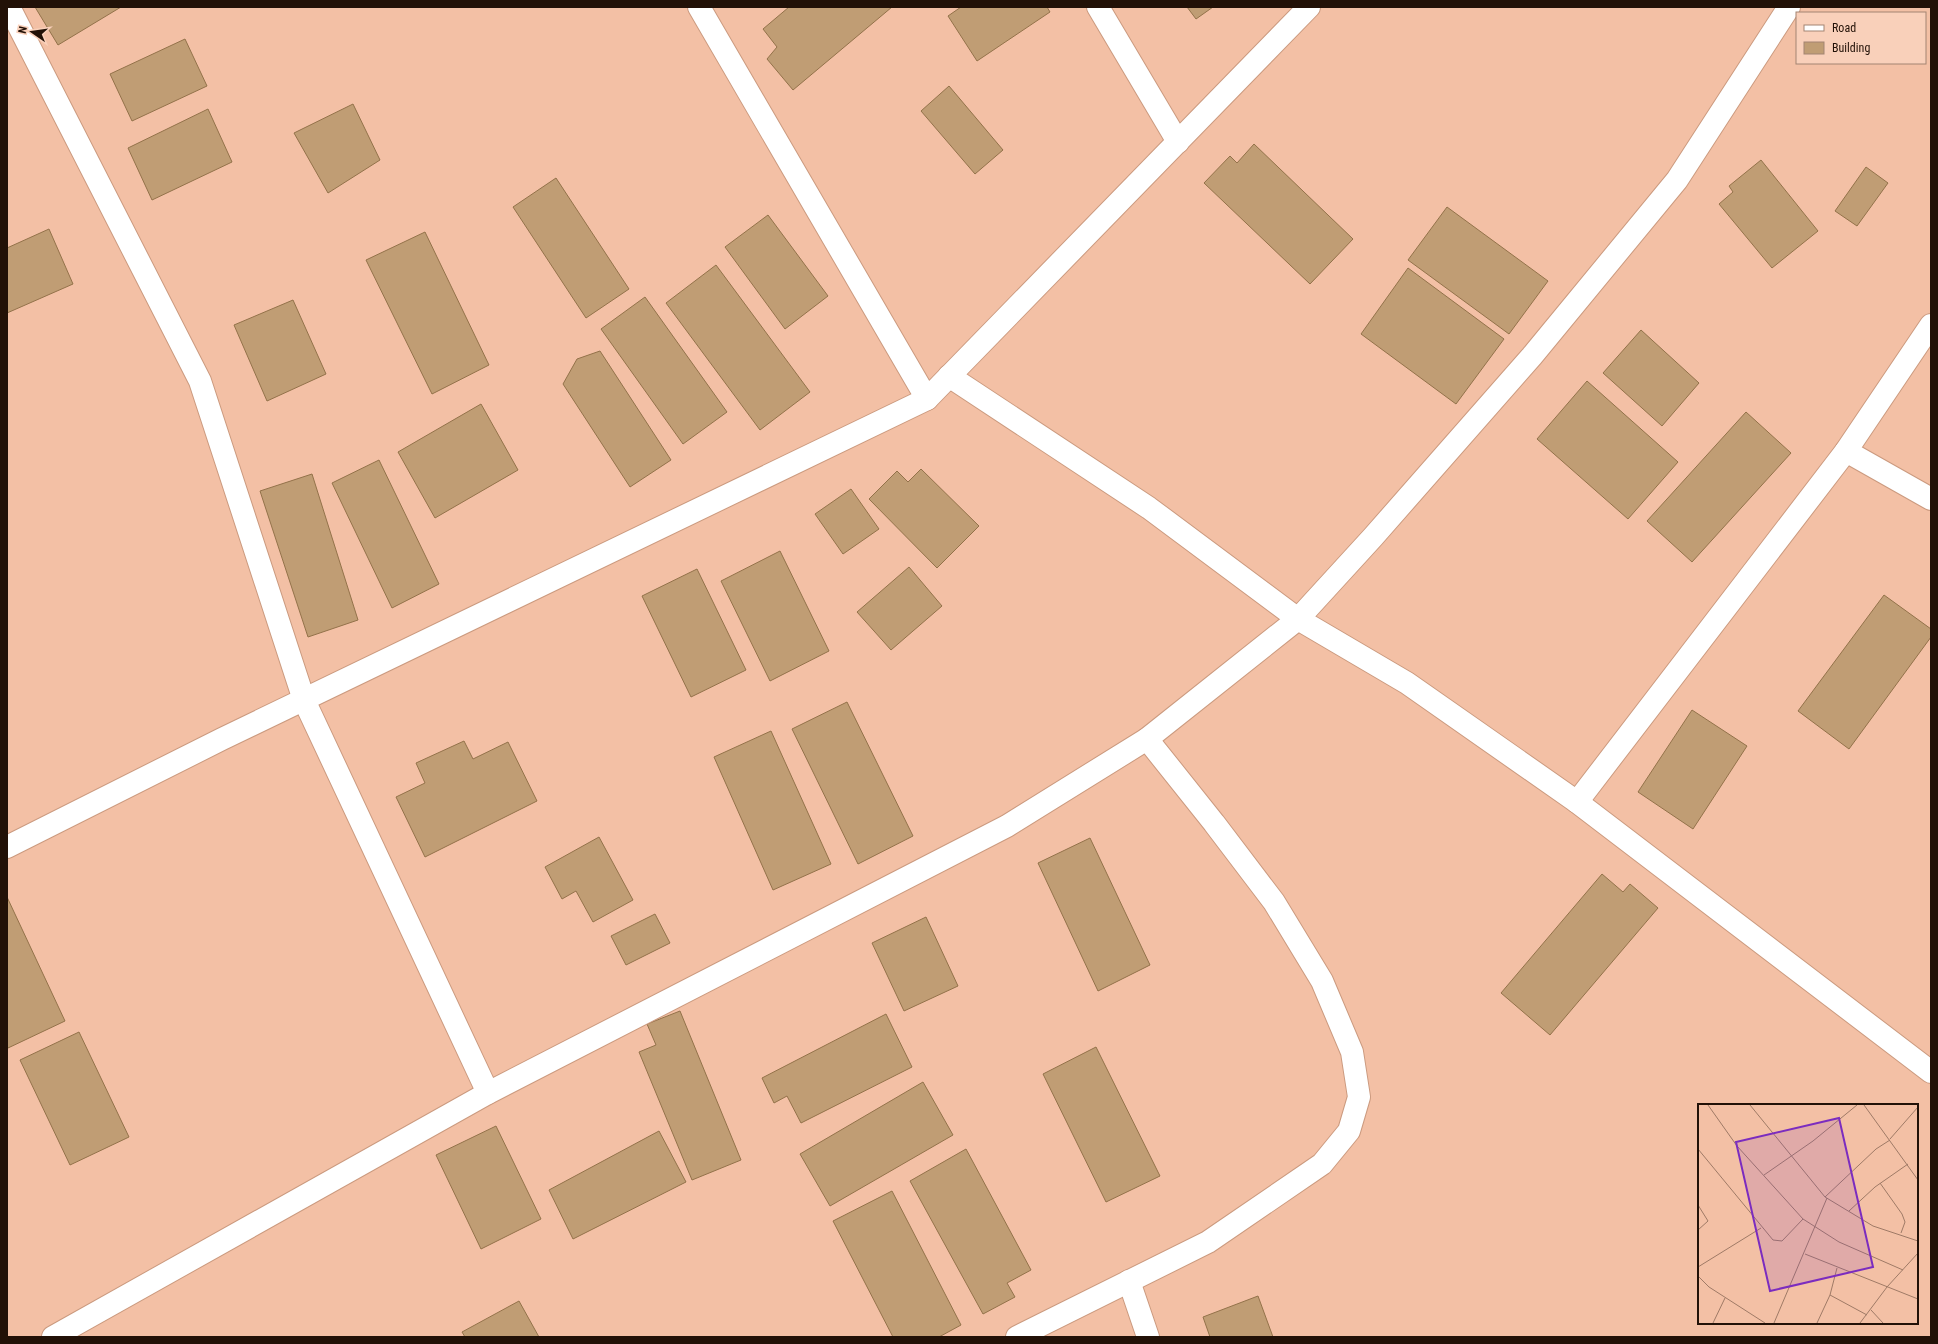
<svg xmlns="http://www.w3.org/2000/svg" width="1938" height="1344" font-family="'Roboto Condensed',sans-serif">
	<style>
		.building { fill: #c09d74; stroke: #93724a }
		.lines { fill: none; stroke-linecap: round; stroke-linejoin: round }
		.minor-casing { stroke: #cb9a7f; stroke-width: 24 }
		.minor { stroke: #fff; stroke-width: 22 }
		.inset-road { fill: none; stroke: #9f7a66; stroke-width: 1 }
		.view { fill: #7b2cbf; fill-opacity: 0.15; stroke: #7b2cbf; stroke-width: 2 }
		.inset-edge { fill: none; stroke: #221107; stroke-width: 2 }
	</style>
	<rect width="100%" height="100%" fill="#f3c0a5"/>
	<g class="building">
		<path d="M35,7H121L58,45Z"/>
		<path d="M789,7H892L793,90L767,59L777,47L763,29Z"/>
		<path d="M961,7H1047L1050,12L977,61L948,16Z"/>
		<path d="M1187,7H1213L1196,19Z"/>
		<path d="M185,39L207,86L132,121L110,74Z"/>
		<path d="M949,86L1003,150L975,174L921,111Z"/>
		<path d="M353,104L380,160L328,193L294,133Z"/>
		<path d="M208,109L232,162L152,200L128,148Z"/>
		<path d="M1254,144L1353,239L1310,284L1204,183L1230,156L1237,163Z"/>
		<path d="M1761,160L1818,231L1772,268L1719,204L1733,192L1729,186Z"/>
		<path d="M1866,167L1888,183L1857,226L1835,211Z"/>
		<path d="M556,178L629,289L586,318L513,207Z"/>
		<path d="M1447,207L1548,281L1509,334L1408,260Z"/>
		<path d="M768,215L828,296L785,329L725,247Z"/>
		<path d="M49,229L73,284L7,313V248Z"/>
		<path d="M425,232L489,365L432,394L366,260Z"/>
		<path d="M716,265L810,392L760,430L666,303Z"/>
		<path d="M1408,268L1504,339L1456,404L1361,334Z"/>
		<path d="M645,297L727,412L683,444L601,329Z"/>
		<path d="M293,300L326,374L267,401L234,325Z"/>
		<path d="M1641,330L1699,383L1662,426L1603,373Z"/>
		<path d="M600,351L671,460L630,487L563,384L577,359Z"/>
		<path d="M1587,381L1678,462L1628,519L1537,439Z"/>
		<path d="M481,404L518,470L435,518L398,452Z"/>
		<path d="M1746,412L1791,453L1692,562L1647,521Z"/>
		<path d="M379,460L439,584L392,608L332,483Z"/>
		<path d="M921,469L979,526L937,568L869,499L897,471L908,482Z"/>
		<path d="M312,474L358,620L308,637L260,491Z"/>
		<path d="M851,489L879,529L843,554L815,514Z"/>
		<path d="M780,551L829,651L770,681L721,581Z"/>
		<path d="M909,567L942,606L891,650L857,612Z"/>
		<path d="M697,569L746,670L691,697L642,596Z"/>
		<path d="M1884,595L1931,629V637L1849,749L1798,711Z"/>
		<path d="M847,702L913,836L858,864L792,729Z"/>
		<path d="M1692,710L1747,746L1693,829L1638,792Z"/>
		<path d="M771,731L831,864L773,890L714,757Z"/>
		<path d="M464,741L473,759L508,742L537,801L425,857L396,797L425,783L416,763Z"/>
		<path d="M599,837L633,900L593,922L576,891L562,899L545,867Z"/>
		<path d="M1090,838L1150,965L1098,991L1038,863Z"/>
		<path d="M1602,874L1623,892L1630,884L1658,908L1550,1035L1501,993Z"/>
		<path d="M7,897L65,1021L8,1048L7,1046Z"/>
		<path d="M655,914L670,943L626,965L611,936Z"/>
		<path d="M926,917L958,986L904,1011L872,943Z"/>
		<path d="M680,1011L741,1160L692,1180L639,1052L656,1045L647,1024Z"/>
		<path d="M886,1014L912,1067L801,1123L787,1096L774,1103L762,1078Z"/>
		<path d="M79,1032L129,1137L70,1165L20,1060Z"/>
		<path d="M1096,1047L1160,1176L1106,1202L1043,1074Z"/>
		<path d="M923,1082L953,1135L830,1206L800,1154Z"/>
		<path d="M496,1126L541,1219L481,1249L436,1155Z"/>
		<path d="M659,1131L686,1182L573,1239L549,1190Z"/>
		<path d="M966,1149L1031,1270L1007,1283L1015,1297L983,1314L910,1181Z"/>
		<path d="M892,1191L961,1325L939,1337H893L833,1221Z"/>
		<path d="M1258,1296L1273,1337H1210L1203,1317Z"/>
		<path d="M519,1301L539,1337H465L462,1332Z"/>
	</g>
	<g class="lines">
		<defs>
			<g id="minor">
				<path d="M9,7L200,381L304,700L488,1093"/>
				<path d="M699,7L927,399"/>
				<path d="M1098,7L1178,142"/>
				<path d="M949,376L1149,508L1298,619L1407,683L1577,802L1931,1072"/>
				<path d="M1846,451L1931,499"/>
				<path d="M1577,802L1846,451L1931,325"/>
				<path d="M7,847L222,739L927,399L1309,7"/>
				<path d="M1129,1281L1148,1337"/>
				<path d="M53,1337L488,1093L1007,826L1147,739L1298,619L1373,537L1532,356L1677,180L1789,7"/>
				<path d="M1017,1337L1208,1242L1322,1164L1349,1131L1359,1097L1352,1052L1322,981L1274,902L1214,823L1147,739"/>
			</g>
		</defs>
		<use href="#minor" class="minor-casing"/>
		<use href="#minor" class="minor"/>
	</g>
	<g transform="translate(1698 1104)">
		<rect width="220" height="220" fill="#f3c0a5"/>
		<path class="inset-road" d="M10,1L39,42L105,115L141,138L205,166M52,1L127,93L175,122L220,137M166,1L220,76M192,35L220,3M0,45L75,136L84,137L105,115M66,71L115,37L159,1M182,79L204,110L207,118L203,129M127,93L178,45L192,36M0,101L10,117L0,126M151,107L177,83L210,60M107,150L220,195M0,163L63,124M0,172L11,183L67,219M132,191L139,164M173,206L185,219M15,219L27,194M76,219L129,94M119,219L132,191L169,211M162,219L189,183L220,149"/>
		<path class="view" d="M141,14L175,163L72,187L38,38Z"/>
		<rect width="220" height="220" class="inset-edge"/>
	</g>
	<rect width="1938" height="1344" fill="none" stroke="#221107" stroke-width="16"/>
	<rect x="1796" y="12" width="130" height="52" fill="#f9d0ba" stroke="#a38472"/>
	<rect x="1804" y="25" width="20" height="6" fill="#ffffff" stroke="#a38472"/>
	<text x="1832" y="32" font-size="12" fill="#221107">Road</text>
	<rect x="1804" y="42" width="20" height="12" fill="#c09d74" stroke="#a38472"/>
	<text x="1832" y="52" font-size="12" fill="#221107">Building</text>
	<g transform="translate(32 32) rotate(283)" stroke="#f9d0ba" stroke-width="3" paint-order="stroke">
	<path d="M0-3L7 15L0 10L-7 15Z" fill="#221107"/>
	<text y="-6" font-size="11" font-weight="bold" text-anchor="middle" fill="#221107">N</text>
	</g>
</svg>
